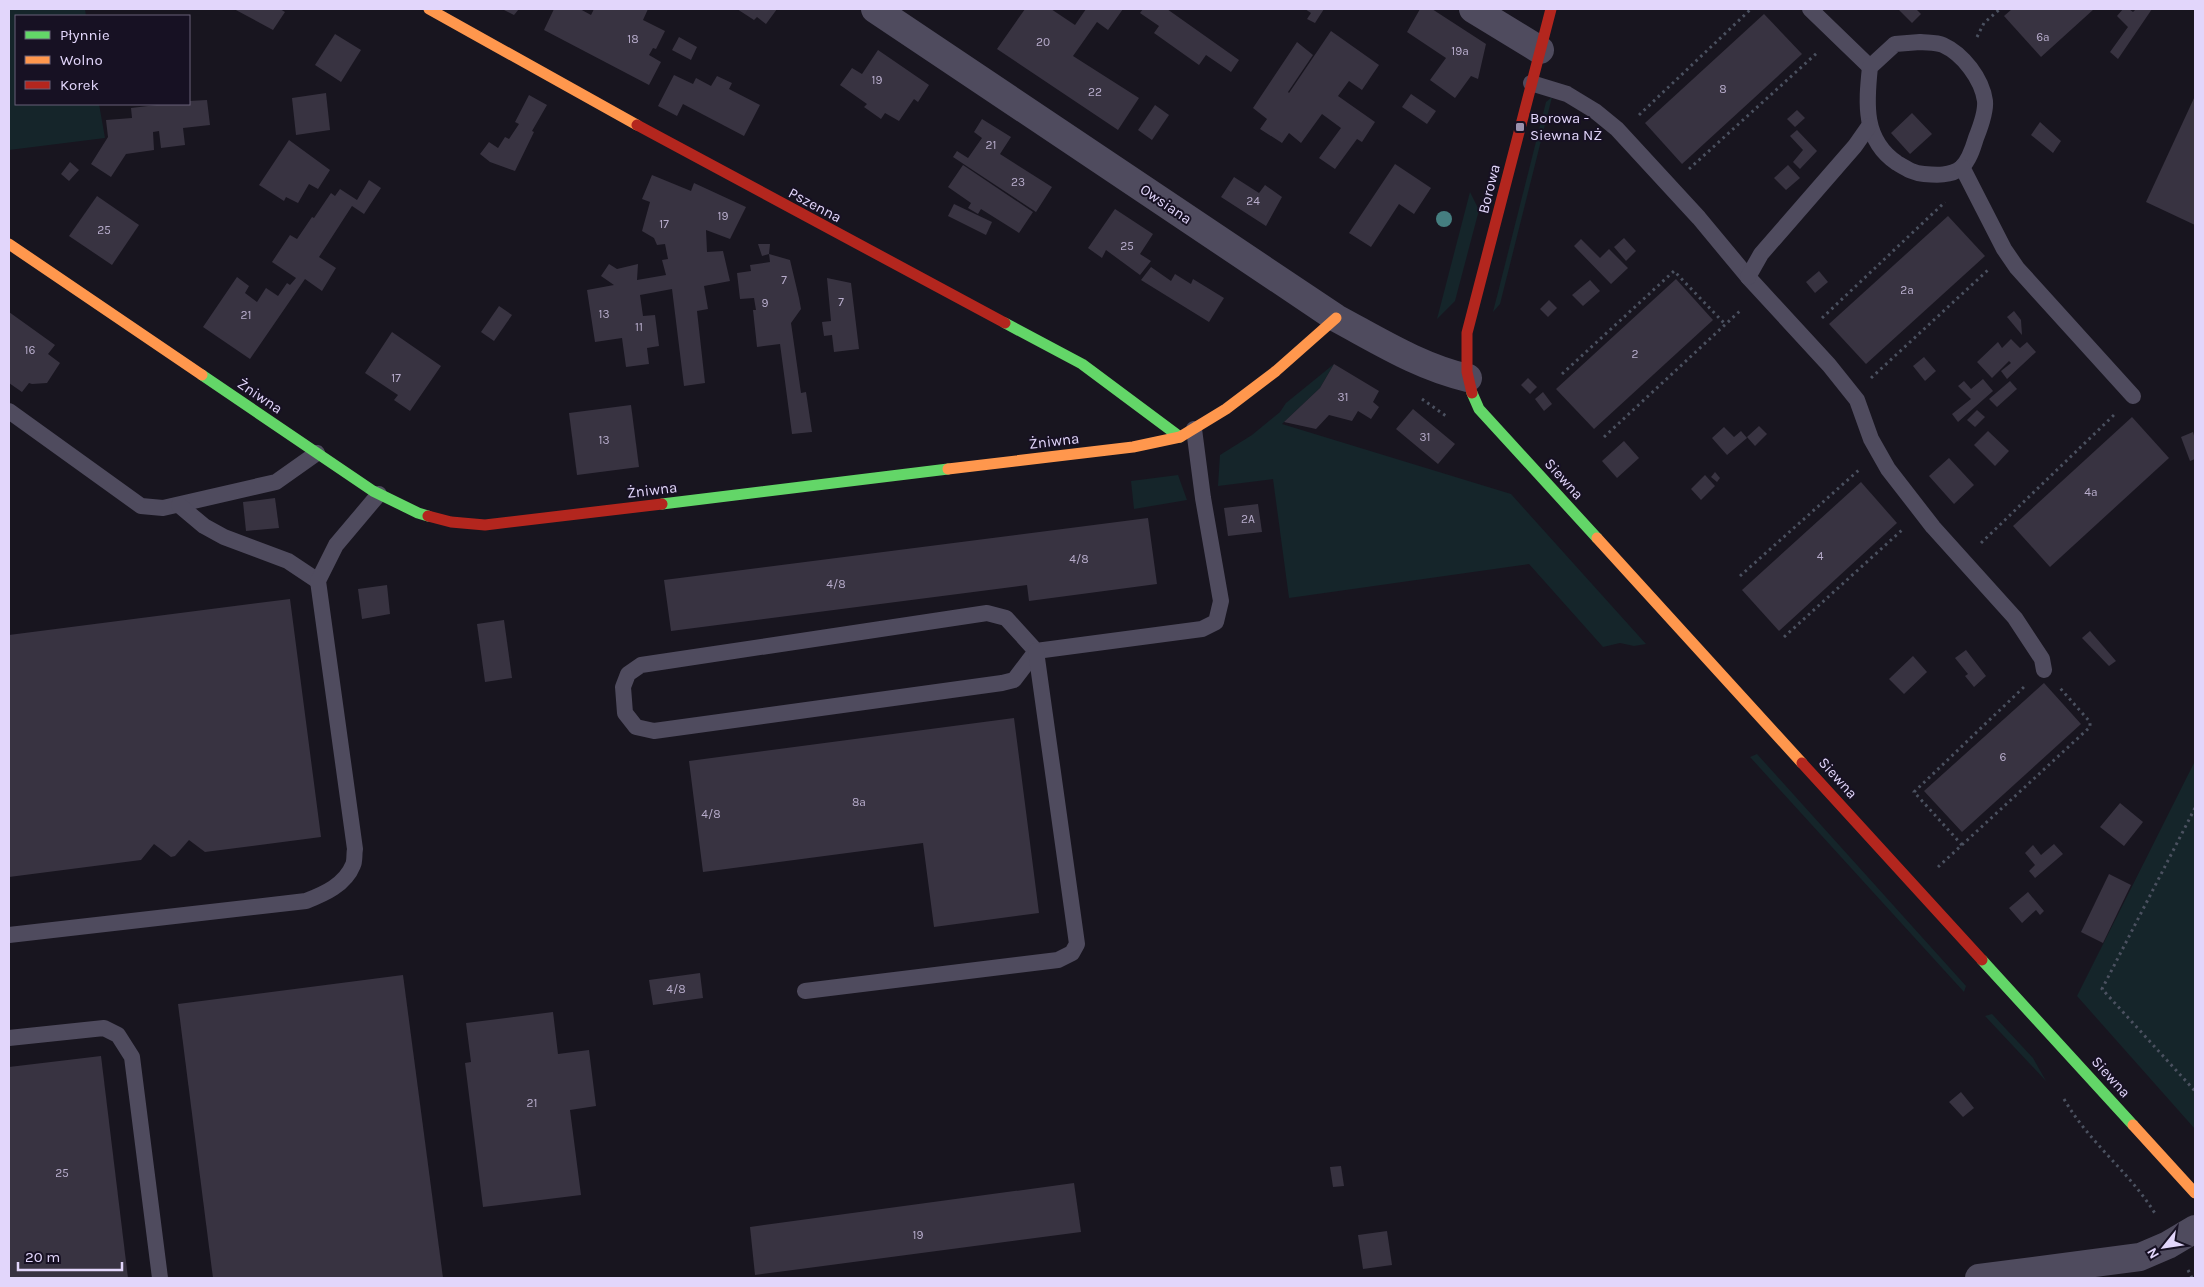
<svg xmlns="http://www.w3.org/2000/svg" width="2204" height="1287" font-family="Karla,sans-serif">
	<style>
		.green { fill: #15252a }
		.building { fill: #383341 }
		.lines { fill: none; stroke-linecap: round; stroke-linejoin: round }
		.path { stroke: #4b5160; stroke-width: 3; stroke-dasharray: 2.5 4; stroke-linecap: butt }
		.lane { stroke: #4f4b5e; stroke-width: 16 }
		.street { stroke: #4f4b5e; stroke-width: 28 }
		.fast { stroke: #63d668; stroke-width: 11 }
		.slow { stroke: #ff974d; stroke-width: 11 }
		.jam { stroke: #b3261e; stroke-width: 11 }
		.tree { fill: #457e80 }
		.poi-dot { fill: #9b92ae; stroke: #171123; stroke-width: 2 }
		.labels { text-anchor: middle; stroke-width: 4; stroke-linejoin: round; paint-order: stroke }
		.number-label { font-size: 12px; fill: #b8adcc }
		.poi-label { font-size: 15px; fill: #e2d6fb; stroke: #171123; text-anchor: start }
		.street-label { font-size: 15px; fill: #e2d6fb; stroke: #171123 }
	</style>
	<rect width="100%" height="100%" fill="#18151f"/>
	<g class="green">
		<path d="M9,9H85L86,16H16V104H99L105,138L9,150Z"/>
		<path d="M1552,97L1500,304L1493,312L1546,102Z"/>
		<path d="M1470,192L1479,210L1455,301L1437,319Z"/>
		<path d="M1334,364L1320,388L1282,424L1511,494L1646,644L1634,646L1620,643L1603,647L1529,564L1289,598L1273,479L1218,486L1220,455L1252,435L1280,412L1286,403Z"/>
		<path d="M1178,475L1187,500L1134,509L1131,481Z"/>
		<path d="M1757,754L1966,986L1964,992L1750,757Z"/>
		<path d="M2195,761V1129L2077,996Z"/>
		<path d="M1992,1014L2033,1058L2046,1081L1985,1016Z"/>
	</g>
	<g class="building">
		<path d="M234,9H280L285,12L273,30Z"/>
		<path d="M502,9H519L514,15Z"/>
		<path d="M554,9H580L591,15L594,9H648L643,20L665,31L656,49L653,48L649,55L661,62L649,85L544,30Z"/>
		<path d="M737,9H777L766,24L757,17L754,20Z"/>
		<path d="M1025,9H1051L1075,25L1086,9H1123L1108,30L1097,22L1073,56L1139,98L1118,130L997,49Z"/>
		<path d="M1143,9H1167L1239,60L1231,72L1206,55L1199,65L1154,33L1159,26L1140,13Z"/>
		<path d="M1305,9H1324L1315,23L1307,19L1311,13Z"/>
		<path d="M1420,9H1432L1486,44L1478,79L1471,76L1455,98L1430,80L1446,58L1407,32Z"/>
		<path d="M1898,9H1916L1921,14L1912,23Z"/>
		<path d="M2012,9H2094L2041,57L2004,16Z"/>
		<path d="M2123,9H2129L2133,12L2136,9H2152L2118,59L2110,52L2128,27L2117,16Z"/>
		<path d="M1764,14L1802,54L1682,164L1645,123Z"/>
		<path d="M1331,31L1379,65L1362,90L1349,81L1338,96L1375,122L1362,142L1357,139L1335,169L1319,158L1341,128L1322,114L1301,143L1289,133L1282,143L1260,129L1267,119L1253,108L1297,42L1313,55L1288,92L1289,93Z"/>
		<path d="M335,34L361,50L341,82L315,65Z"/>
		<path d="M679,37L697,47L691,60L672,50Z"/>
		<path d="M878,50L929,85L918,102L914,99L899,121L885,113L881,119L864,107L867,104L840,85L852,68L862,74Z"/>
		<path d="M674,75L693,84L696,78L711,86L717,76L732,83L729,89L760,105L744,136L683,104L677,116L658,106Z"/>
		<path d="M326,93L330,130L296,135L292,98Z"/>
		<path d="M1411,94L1436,111L1427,124L1402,107Z"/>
		<path d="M529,95L547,105L532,131L534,132L515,171L490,162L480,154L489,142L498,148L505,137L509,139L519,124L515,122Z"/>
		<path d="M2195,96V225L2146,202Z"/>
		<path d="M207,100L210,125L183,128L185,145L161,148L159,131L153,132L154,150L126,154L111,177L91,164L108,137L106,120L132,118L131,108L165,104H189V101Z"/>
		<path d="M1155,105L1169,115L1152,140L1138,130Z"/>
		<path d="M1797,110L1805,118L1795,127L1787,119Z"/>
		<path d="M1912,113L1932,134L1910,154L1891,133Z"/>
		<path d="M982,119L1011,137L1000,154L1052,187L1036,212L953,157L957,151L968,158L982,138L974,132Z"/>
		<path d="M2040,122L2061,141L2053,153L2031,135Z"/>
		<path d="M1797,130L1817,151L1800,169L1793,162L1803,150L1790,136Z"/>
		<path d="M289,140L330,170L318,189L309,184L298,203L286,197L284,201L259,185Z"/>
		<path d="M70,162L79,170L69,181L61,174Z"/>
		<path d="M1395,164L1431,188L1414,214L1399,204L1371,247L1349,233Z"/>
		<path d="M963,165L1033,212L1019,233L981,209L978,214L968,208L971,203L948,187Z"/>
		<path d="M1788,165L1800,178L1786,190L1774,178Z"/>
		<path d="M652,175L691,191L694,183L746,207L730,239L706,230L707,252L723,251L730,281L704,286L708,309L697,311L705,383L684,386L672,289L640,295L643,316L655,315L659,346L647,348L649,364L626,367L622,338L595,342L587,290L614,285L601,276L609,264L617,269L638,264L637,280L666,275L662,260L668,259L665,244L657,245L654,238L642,231L650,202L642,199Z"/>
		<path d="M1234,177L1259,193L1265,185L1282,197L1266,226L1221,197Z"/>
		<path d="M369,180L381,188L364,214L352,206L319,257L336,268L322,291L305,279L250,359L203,327L237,277L249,286L245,293L257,302L266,288L278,296L287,283L290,285L296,278L272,262L290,235L297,239L312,217L314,218L331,193L335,196L340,189L357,200Z"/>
		<path d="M97,196L139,225L112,265L69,236Z"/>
		<path d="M954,204L992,222L986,235L948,216Z"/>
		<path d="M1115,209L1153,234L1140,254L1151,261L1140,275L1106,250L1102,258L1088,248Z"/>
		<path d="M1948,216L1985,256L1866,364L1829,324Z"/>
		<path d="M1624,238L1636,251L1626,261L1614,247Z"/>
		<path d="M1581,239L1600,258L1609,249L1628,268L1611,284L1574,246Z"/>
		<path d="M758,244H770L769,254L762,256Z"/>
		<path d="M769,254L790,260L799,298L801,309L791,323L801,393L806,392L812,432L792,434L780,344L757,347L753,310H756L754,298L740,299L737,273L751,271L750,265L770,262Z"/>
		<path d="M1151,267L1171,281L1175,274L1191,284L1193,279L1224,298L1209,322L1141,280Z"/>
		<path d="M1819,271L1828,282L1815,293L1806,282Z"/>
		<path d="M827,278L851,283L859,349L834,352L832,335L824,336L822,322L831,321Z"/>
		<path d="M1676,279L1713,320L1594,429L1556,389Z"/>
		<path d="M1590,280L1600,291L1583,306L1572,295Z"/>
		<path d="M1549,300L1557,308L1548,317L1540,309Z"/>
		<path d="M499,306L512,315L494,341L481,332Z"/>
		<path d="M2014,311L2021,320L2022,335L2007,317Z"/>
		<path d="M9,312L55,345L48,354L60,363L47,383L32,384L29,383L22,392L9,383Z"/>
		<path d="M392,332L441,366L410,411L394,400L398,395L365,373Z"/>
		<path d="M2011,339L2020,348L2027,342L2036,352L2007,379L2001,371L2011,363L2009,361L1992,378L1977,362L1998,342L2002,348Z"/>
		<path d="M1924,357L1936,371L1925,381L1913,366Z"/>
		<path d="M1334,364L1379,391L1373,402L1379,407L1371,419L1358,411L1352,421L1329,415L1316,429L1284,422L1320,388Z"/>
		<path d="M1528,378L1537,387L1530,394L1521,385Z"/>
		<path d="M1983,379L1993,391L1958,422L1952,414L1971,399L1958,386L1964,381L1971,389Z"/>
		<path d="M2010,381L2017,389L1997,407L1989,399Z"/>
		<path d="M1543,392L1552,404L1544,411L1535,399Z"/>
		<path d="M631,405L639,467L577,475L569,413Z"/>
		<path d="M1413,409L1455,444L1438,464L1396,429Z"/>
		<path d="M1977,410L1985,417L1975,427L1967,420Z"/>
		<path d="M2132,417L2169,458L2050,567L2013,526Z"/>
		<path d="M1759,426L1767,434L1755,446L1747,437Z"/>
		<path d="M1724,427L1734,437L1741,431L1747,438L1727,455L1712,438Z"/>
		<path d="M1988,431L2009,451L1995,466L1974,445Z"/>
		<path d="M2193,432L2195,439V459L2190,461L2181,437Z"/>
		<path d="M1624,441L1639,458L1617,478L1602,461Z"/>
		<path d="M1949,458L1974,485L1954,504L1929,476Z"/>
		<path d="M1715,472L1720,478L1717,482L1711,477Z"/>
		<path d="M1705,475L1715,486L1701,500L1691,489Z"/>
		<path d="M1861,482L1897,523L1779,631L1742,590Z"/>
		<path d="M275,498L279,528L246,531L243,502Z"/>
		<path d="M1258,504L1262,532L1228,536L1224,508Z"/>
		<path d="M1148,518L1157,584L1029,601L1027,585L671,631L664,580Z"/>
		<path d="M387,585L390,614L362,619L358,589Z"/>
		<path d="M290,599L321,837L205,852L189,840L175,856L171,857L154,844L141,860L9,877V635Z"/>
		<path d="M504,620L512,678L485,682L477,624Z"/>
		<path d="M2090,631L2116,661L2109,666L2082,638Z"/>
		<path d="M1966,650L1986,676L1974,687L1965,676L1968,674L1955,658Z"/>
		<path d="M1913,656L1927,672L1904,694L1889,679Z"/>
		<path d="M2044,683L2081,724L1962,832L1924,791Z"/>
		<path d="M1014,718L1039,913L934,927L923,843L703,872L689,761Z"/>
		<path d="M2120,803L2143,822L2124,846L2100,827Z"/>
		<path d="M2054,844L2063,854L2035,878L2029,871L2035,865L2025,853L2033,845L2041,855Z"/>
		<path d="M2109,874L2131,885L2103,943L2081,932Z"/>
		<path d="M2028,892L2044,911L2040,915L2036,910L2022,923L2009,908Z"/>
		<path d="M700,973L703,998L653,1005L649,980Z"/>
		<path d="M403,975L443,1278H213L178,1004Z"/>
		<path d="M553,1012L558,1054L589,1050L596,1106L570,1110L581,1195L483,1207L465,1063L471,1062L466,1023Z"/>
		<path d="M101,1056L128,1278H9V1067Z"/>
		<path d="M1961,1092L1974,1108L1963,1117L1949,1102Z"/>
		<path d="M1341,1166L1344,1186L1333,1187L1330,1167Z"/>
		<path d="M1074,1183L1081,1232L755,1275L750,1227Z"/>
		<path d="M1387,1231L1392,1265L1363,1269L1358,1235Z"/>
	</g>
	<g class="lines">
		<g class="path">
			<path d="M1977,37L1984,23L2000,9"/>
			<path d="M1639,115L1751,9"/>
			<path d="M1689,169L1818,52"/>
			<path d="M1822,318L1945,202"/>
			<path d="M1562,374L1674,271L1725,324"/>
			<path d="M1871,378L1988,270"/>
			<path d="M1422,399L1446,416"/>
			<path d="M1604,437L1742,309"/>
			<path d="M1981,543L2115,414"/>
			<path d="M1740,576L1860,469"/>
			<path d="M1784,637L1902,530"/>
			<path d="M2195,808L2102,989L2195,1091"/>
			<path d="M1962,845L1914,792L2025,686"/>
			<path d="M1938,867L2090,727V722L2060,688"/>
			<path d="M2064,1099C2089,1143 2130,1172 2156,1215"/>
			<path d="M2188,1270L2192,1278"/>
		</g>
		<g class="lane">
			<path d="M1810,9L1870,67"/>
			<path d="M1920,42C1927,43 1936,42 1943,45C1963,54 1982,79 1985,101C1986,111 1980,128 1976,138C1973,148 1969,161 1961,168C1951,176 1936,175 1924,174C1913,173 1907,169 1897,163C1863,140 1866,104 1870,67L1895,44Z"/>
			<path d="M1531,83L1567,94L1595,111L1617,129L1699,218L1748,277L1829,365L1857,400L1871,439L1888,469L1933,527L2015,618L2042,659L2044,670"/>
			<path d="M1962,167L2004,249L2017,268L2133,396"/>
			<path d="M1748,277L1761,254L1855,146L1869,126"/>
			<path d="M9,411L141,506L163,508L276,482L317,453"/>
			<path d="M179,505L204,526L224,537L288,561L318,581"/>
			<path d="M1036,651L1014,680L1002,683L654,731L636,727L625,713L623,687L628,674L641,665L987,613L1006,618L1036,651L1202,629L1216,622L1221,601L1203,498L1194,429"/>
			<path d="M9,935L306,901C324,894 345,885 353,865C355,861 354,854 355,849L318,581L336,545L379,494"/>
			<path d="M805,991L1058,960L1072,953L1077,944L1036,651"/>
			<path d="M9,1038L104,1028L118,1035L132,1057L160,1278"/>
		</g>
		<g class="street">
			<path d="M875,9L1336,318C1379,341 1420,367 1468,378"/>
			<path d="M1473,9L1540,50"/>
			<path d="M1979,1278L2140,1257L2168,1245L2195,1229"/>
		</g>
		<g class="fast">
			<path d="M1005,323L1082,364L1180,437"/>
			<path d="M202,375L373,491L418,513L428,516"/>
			<path d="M1472,393L1479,409L1597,538"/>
			<path d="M662,504L948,469"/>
			<path d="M1982,960L2133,1125"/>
		</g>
		<g class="slow">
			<path d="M429,9L637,125"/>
			<path d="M9,244L202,375"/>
			<path d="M948,469L1133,447L1180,437L1226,409L1276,371L1336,318"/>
			<path d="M1597,538L1802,763"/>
			<path d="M2133,1125L2195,1193"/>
		</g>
		<g class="jam">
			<path d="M637,125L1005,323"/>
			<path d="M1472,393L1467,372V333L1551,9"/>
			<path d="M428,516L451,522L485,525L662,504"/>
			<path d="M1802,763L1982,960"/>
		</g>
	</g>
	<circle class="tree" cx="1444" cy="219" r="8"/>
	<rect class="poi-dot" x="1515" y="122" width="10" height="10" rx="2.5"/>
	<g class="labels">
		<g class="number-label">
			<text x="2043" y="41">6a</text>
			<text x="633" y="43">18</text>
			<text x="1043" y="46">20</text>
			<text x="1460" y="55">19a</text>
			<text x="877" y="84">19</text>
			<text x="1723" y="93">8</text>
			<text x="1095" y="96">22</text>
			<text x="991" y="149">21</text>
			<text x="1018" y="186">23</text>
			<text x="1253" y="205">24</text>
			<text x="723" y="220">19</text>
			<text x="664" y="228">17</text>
			<text x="104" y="234">25</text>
			<text x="1127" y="250">25</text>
			<text x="784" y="284">7</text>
			<text x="1907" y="294">2a</text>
			<text x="841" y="306">7</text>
			<text x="765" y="307">9</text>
			<text x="604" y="318">13</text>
			<text x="246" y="319">21</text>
			<text x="639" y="331">11</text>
			<text x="30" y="354">16</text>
			<text x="1635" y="358">2</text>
			<text x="396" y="382">17</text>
			<text x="1343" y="401">31</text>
			<text x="1425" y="441">31</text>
			<text x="604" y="444">13</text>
			<text x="2091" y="496">4a</text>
			<text x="1248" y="523">2A</text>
			<text x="1820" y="560">4</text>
			<text x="1079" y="563">4/8</text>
			<text x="836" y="588">4/8</text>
			<text x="2003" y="761">6</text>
			<text x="859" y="806">8a</text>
			<text x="711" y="818">4/8</text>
			<text x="676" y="993">4/8</text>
			<text x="532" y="1107">21</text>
			<text x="62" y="1177">25</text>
			<text x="918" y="1239">19</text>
		</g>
		<g class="poi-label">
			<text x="1530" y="123">Borowa -<tspan x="1530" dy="17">Siewna NŻ</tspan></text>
		</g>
		<g class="street-label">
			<text transform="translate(1489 189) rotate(-76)" y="5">Borowa</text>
			<text transform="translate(1166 204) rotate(34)" y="5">Owsiana</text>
			<text transform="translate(815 205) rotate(28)" y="5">Pszenna</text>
			<text transform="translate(260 396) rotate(34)" y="5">Żniwna</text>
			<text transform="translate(1054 441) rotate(-7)" y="5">Żniwna</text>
			<text transform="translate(1564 479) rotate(48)" y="5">Siewna</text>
			<text transform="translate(652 490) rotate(-7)" y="5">Żniwna</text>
			<text transform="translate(1838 778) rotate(48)" y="5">Siewna</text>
			<text transform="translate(2111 1077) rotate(48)" y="5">Siewna</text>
		</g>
	</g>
	<rect width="2204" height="1287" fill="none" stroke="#e2d6fb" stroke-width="20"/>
	<rect x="15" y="15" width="175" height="90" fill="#171123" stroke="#686079"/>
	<rect x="25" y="31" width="25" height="8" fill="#63d668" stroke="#686079"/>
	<text x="60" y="40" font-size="15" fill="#e2d6fb">Płynnie</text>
	<rect x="25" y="56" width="25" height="8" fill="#ff974d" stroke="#686079"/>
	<text x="60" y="65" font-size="15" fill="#e2d6fb">Wolno</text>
	<rect x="25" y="81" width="25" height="8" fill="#b3261e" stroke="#686079"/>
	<text x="60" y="90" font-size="15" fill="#e2d6fb">Korek</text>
	<g transform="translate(2164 1247) rotate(240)" stroke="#171123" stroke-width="4" paint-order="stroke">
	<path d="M0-4L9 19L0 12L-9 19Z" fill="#e2d6fb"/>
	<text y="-8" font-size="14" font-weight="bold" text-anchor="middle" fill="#e2d6fb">N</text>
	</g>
	<path d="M18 1262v8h104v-8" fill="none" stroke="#e2d6fb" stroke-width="2.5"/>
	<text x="25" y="1262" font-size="15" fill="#e2d6fb" stroke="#171123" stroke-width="4" paint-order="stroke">20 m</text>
</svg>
